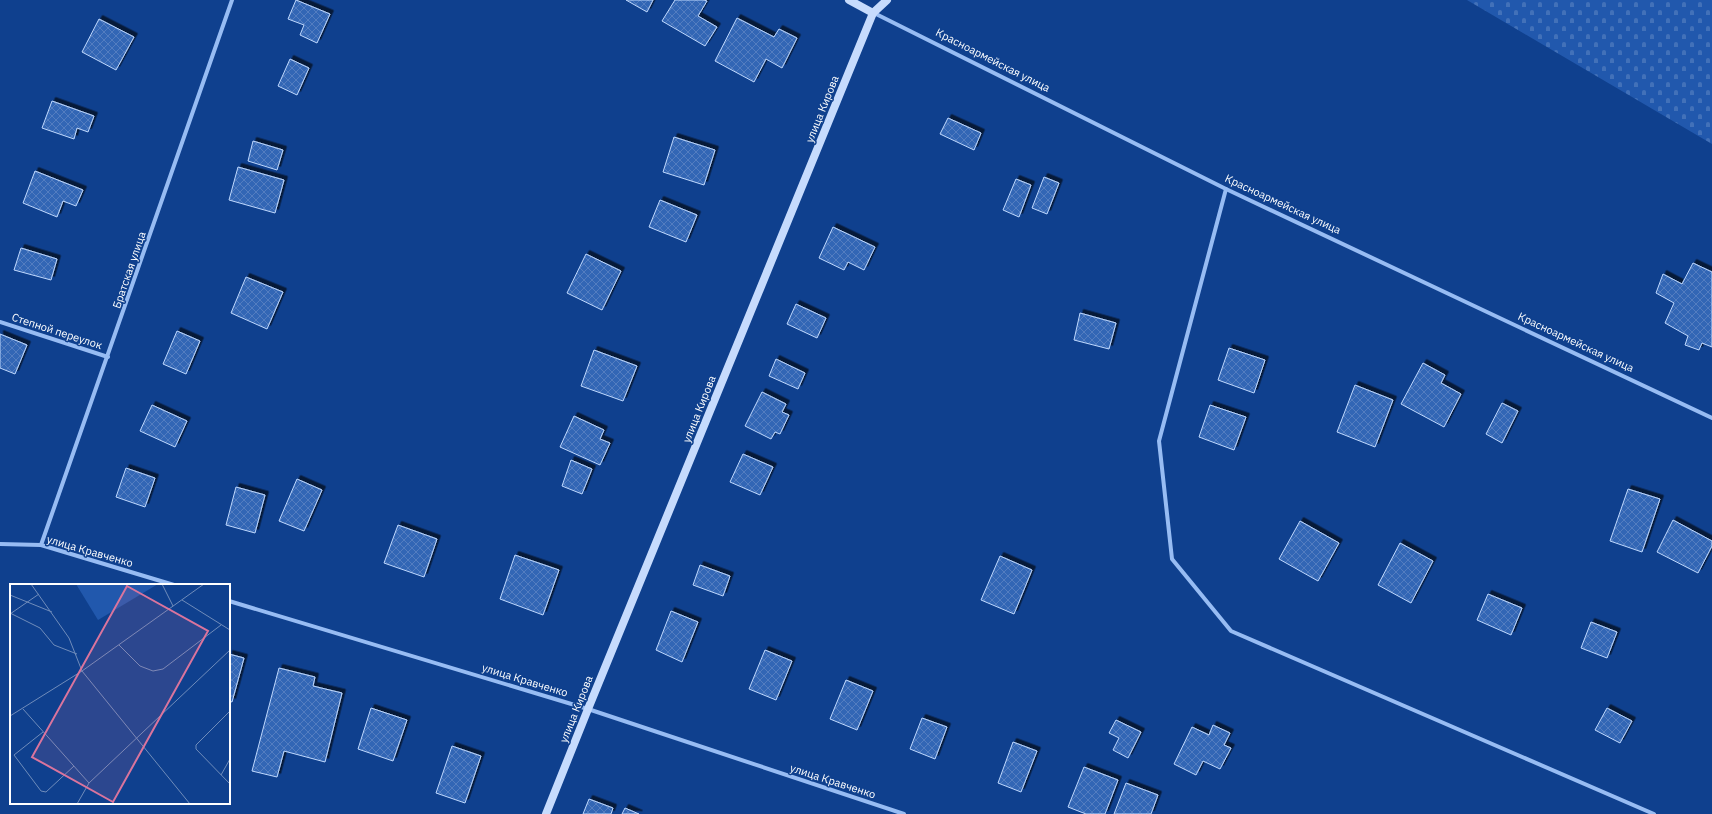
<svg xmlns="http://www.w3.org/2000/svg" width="1712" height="814" font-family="'IBM Plex Sans',sans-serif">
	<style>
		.cemetery { fill: url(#cemetery-stones) }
		.building { fill: url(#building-cross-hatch); stroke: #bed8fe; filter: url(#shadow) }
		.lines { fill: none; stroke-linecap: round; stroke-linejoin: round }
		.street { stroke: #97bcf3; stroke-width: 4 }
		.secondary { stroke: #c6dbfd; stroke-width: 8 }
		.labels { text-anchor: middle; stroke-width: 3; stroke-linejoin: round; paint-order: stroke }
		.street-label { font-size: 11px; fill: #fff; stroke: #0f408e }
		.inset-road { fill: none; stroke: #6f8cbb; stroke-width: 1 }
		.view { fill: #da749d; fill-opacity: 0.15; stroke: #da749d; stroke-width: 2 }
		.inset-edge { fill: none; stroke: #fff; stroke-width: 2 }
	</style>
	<defs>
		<pattern id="cemetery-stones" width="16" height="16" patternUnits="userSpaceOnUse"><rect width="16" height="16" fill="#2158ad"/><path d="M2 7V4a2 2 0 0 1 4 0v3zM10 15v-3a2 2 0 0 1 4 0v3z" fill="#4271b9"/></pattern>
		<pattern id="building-cross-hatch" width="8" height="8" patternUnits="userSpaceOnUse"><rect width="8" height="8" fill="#3366b5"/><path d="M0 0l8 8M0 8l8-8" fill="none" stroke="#527dc0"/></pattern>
		<filter id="shadow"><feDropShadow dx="3.5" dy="-3.5" stdDeviation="0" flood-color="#0009"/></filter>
	</defs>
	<rect width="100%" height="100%" fill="#0f408e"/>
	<path class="cemetery" d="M1467,0H1712V144Z"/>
	<g class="building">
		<path d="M296,0L330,14L317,43L300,35L304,25L288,19Z"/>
		<path d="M626,0H653L647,12Z"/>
		<path d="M675,0H704L707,1L698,16L717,27L705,46L662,21Z"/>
		<path d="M737,18L774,37L779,29L797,38L782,68L766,59L754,82L715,61Z"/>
		<path d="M99,19L134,37L116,70L82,52Z"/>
		<path d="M290,59L309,68L297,95L278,86Z"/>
		<path d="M52,101L94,116L88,132L77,128L74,139L42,128Z"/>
		<path d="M948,118L981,133L974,150L940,134Z"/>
		<path d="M674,137L715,150L704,185L663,172Z"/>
		<path d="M253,141L283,150L277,170L248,161Z"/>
		<path d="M238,167L284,180L275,213L229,200Z"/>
		<path d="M35,171L83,190L76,206L63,201L57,217L23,203Z"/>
		<path d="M1044,177L1059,183L1047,214L1032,208Z"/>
		<path d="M1016,179L1031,185L1019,217L1003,210Z"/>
		<path d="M660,200L697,215L686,242L649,227Z"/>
		<path d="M833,227L875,247L864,270L848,262L844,270L819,258Z"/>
		<path d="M21,248L57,259L51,280L14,270Z"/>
		<path d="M586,254L621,271L602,310L567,293Z"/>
		<path d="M1693,263L1712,272V347L1702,343L1699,350L1685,345L1688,336L1665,323L1674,303L1656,293L1663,274L1682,284Z"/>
		<path d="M246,277L283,292L267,329L231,313Z"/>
		<path d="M796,304L826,318L817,338L787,324Z"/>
		<path d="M1080,313L1116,323L1109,349L1074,340Z"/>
		<path d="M177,331L200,341L186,374L163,364Z"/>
		<path d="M0,334L27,345L15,374L0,368Z"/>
		<path d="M1229,348L1265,360L1254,393L1218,380Z"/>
		<path d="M594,350L637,366L623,401L581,386Z"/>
		<path d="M776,359L805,373L798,389L769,376Z"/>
		<path d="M1423,363L1445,375L1441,383L1461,394L1444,427L1401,404Z"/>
		<path d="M1355,385L1393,400L1375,447L1337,432Z"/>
		<path d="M762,392L786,404L782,412L789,415L780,434L775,432L771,439L745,426Z"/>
		<path d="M1502,403L1518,411L1502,443L1486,434Z"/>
		<path d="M152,405L187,421L175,447L140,431Z"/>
		<path d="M1210,405L1246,417L1234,450L1199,437Z"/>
		<path d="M574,416L604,430L600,439L610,443L600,465L560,447Z"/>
		<path d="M743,454L773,467L760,495L730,482Z"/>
		<path d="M571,460L592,469L582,494L562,486Z"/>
		<path d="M126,468L155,478L145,507L116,497Z"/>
		<path d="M297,479L322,490L304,531L279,521Z"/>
		<path d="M236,487L265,495L255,533L226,525Z"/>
		<path d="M1628,489L1660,499L1642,552L1610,541Z"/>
		<path d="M1673,520L1712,541V546L1698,573L1657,552Z"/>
		<path d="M1300,521L1339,543L1318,581L1279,559Z"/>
		<path d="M398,525L437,539L424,577L384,563Z"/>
		<path d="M1400,543L1433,561L1411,603L1378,585Z"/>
		<path d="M515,555L559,570L543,615L500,599Z"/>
		<path d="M1000,556L1032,570L1014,614L981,600Z"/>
		<path d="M700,565L730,576L723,596L693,585Z"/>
		<path d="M1488,594L1522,608L1511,635L1477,620Z"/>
		<path d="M671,611L698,622L682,662L656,650Z"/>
		<path d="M1591,622L1617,632L1607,658L1581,648Z"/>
		<path d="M765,650L792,661L776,700L749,689Z"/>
		<path d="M229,654L244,658L232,702L229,701Z"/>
		<path d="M279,668L315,677L313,686L342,693L325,762L284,751L277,777L252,771Z"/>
		<path d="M846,680L873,691L857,730L830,719Z"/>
		<path d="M371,708L407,720L393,761L358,749Z"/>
		<path d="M1607,708L1632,721L1620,743L1595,730Z"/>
		<path d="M922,718L947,727L935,759L910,749Z"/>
		<path d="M1116,720L1141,732L1128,758L1113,750L1119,738L1109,733Z"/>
		<path d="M1213,725L1230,733L1224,745L1231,748L1220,769L1203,761L1196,775L1174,764L1192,727L1209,735Z"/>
		<path d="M1013,742L1037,751L1021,792L998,783Z"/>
		<path d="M452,746L481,756L465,803L436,793Z"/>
		<path d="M1084,767L1118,780L1105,814H1086L1068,807Z"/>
		<path d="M1126,783L1158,795L1151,814H1114Z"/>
		<path d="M589,799L613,808L611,814H583Z"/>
		<path d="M625,808L639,814H622Z"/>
	</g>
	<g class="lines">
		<g class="street">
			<path d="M874,13L1226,189L1712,418"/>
			<path d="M1226,189L1159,441L1172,559L1231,631L1654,814"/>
			<path d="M0,322L108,357"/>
			<path d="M0,544L41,545L174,585"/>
			<path d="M41,545L232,0"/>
			<path d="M229,601L588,709L904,814"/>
		</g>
		<g class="secondary">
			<path d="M849,0L873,13"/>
			<path d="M546,814L588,709L873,13L887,0"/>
		</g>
	</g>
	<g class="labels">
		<g class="street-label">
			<text transform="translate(993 60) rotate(27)" y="4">Красноармейская улица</text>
			<text transform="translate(822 109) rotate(-68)" y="4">улица Кирова</text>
			<text transform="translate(1283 204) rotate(25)" y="4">Красноармейская улица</text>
			<text transform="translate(129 270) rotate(-71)" y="4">Братская улица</text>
			<text transform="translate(57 331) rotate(18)" y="4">Степной переулок</text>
			<text transform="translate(1576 342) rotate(25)" y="4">Красноармейская улица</text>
			<text transform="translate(699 409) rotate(-68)" y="4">улица Кирова</text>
			<text transform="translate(90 551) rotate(16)" y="4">улица Кравченко</text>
			<text transform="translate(525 680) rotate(17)" y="4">улица Кравченко</text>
			<text transform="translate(576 709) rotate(-68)" y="4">улица Кирова</text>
			<text transform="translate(833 781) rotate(18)" y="4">улица Кравченко</text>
		</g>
	</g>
	<g transform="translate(10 584)">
		<rect width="220" height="220" fill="#0f408e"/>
		<path d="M66,0H148L88,36Z" fill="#2158ad"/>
		<path class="inset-road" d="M21,0L59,54L72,87L180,220M152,0L163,22M0,11L42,28M172,16L220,46M0,29L30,44L44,61L67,70M0,30L29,10M109,61L130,82L143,87L153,85L211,41M13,125L79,199M220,127L186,161V165L220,200M0,132L72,87L194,0M33,148L4,171L31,207L36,208L64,182M211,191L220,175M67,220L79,199L220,66"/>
		<path class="view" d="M117,2L198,47L103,218L22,173Z"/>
		<rect width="220" height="220" class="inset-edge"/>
	</g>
</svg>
